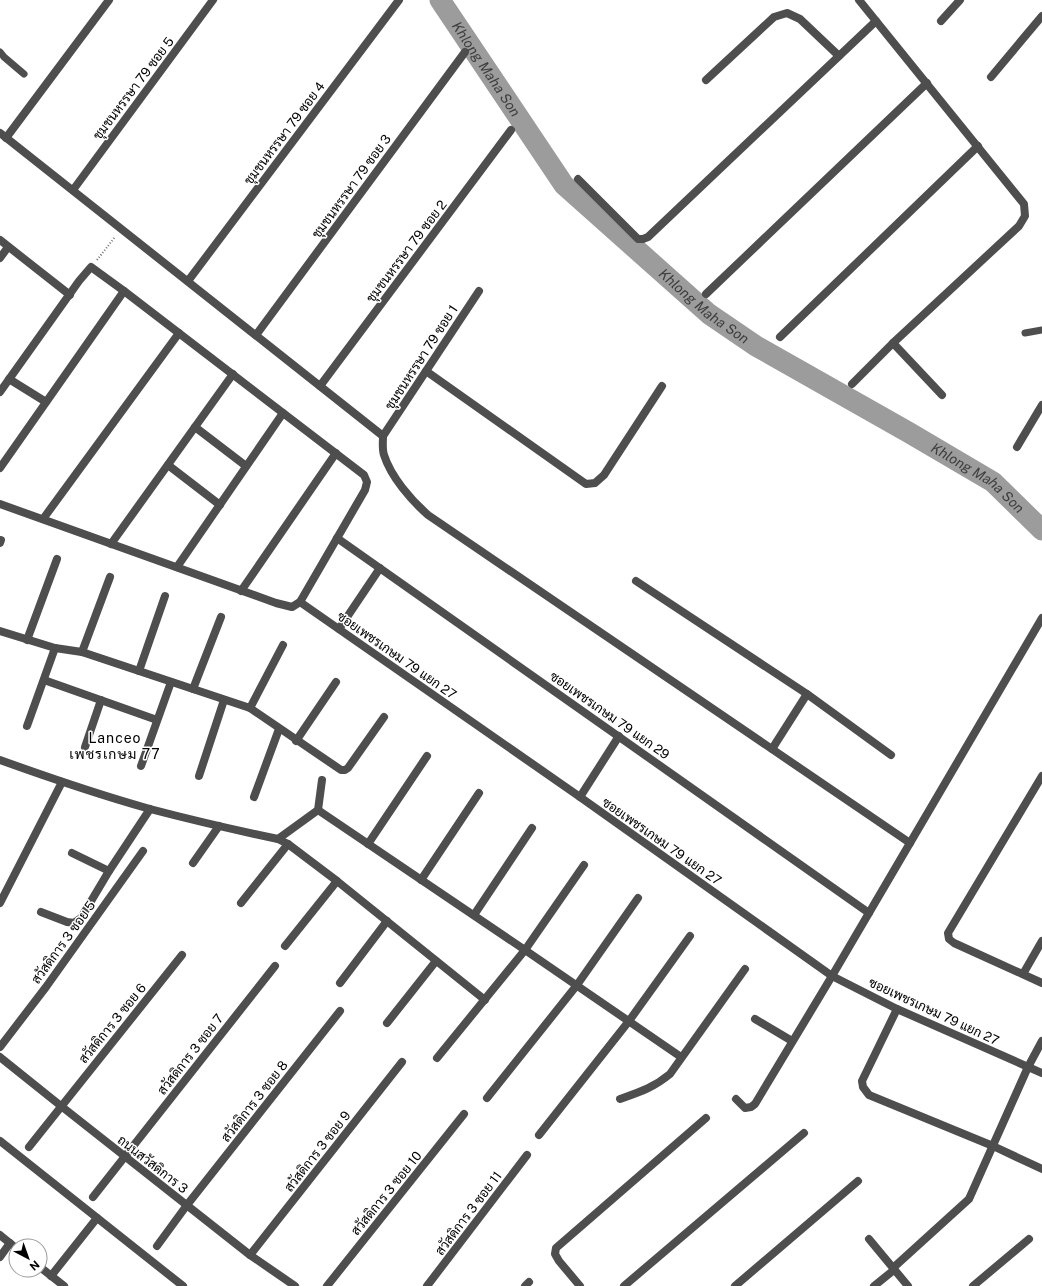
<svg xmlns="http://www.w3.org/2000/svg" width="1042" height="1286" font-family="'Public Sans',Sarabun,sans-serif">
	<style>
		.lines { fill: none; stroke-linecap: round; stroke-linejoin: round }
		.river { stroke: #9c9c9c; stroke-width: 21 }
		.path { stroke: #707070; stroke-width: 2; stroke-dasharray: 1 2; stroke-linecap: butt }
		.lane { stroke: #4e4e4e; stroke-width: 7 }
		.street { stroke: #4e4e4e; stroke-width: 8 }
		.labels { text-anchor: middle; stroke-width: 3; stroke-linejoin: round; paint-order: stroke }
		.street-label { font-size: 13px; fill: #000; stroke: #fff }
		.water-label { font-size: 14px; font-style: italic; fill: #3d3d3d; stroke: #fff }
		.neighbourhood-label { font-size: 14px; letter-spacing: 1px; fill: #000; stroke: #fff }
	</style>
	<rect width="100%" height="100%" fill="#fff"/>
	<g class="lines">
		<path class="river" id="s1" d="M440,0L564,185L709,314L756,346L908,432L993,482L1042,530"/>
		<path class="path" d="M97,260L115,237"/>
		<g class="lane">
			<path d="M0,52L4,57L24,74"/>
			<path d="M1025,333L1042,330"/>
		</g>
		<g class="street">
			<path d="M941,21L960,0"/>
			<path d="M991,77L1042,16"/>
			<path d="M706,80L774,17L787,13L800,19L839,56"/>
			<path d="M0,133L383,436C383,442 382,449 384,455C391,477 411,500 428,515L910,843"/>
			<path d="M6,138L109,0"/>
			<path d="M578,179L638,239H643L648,237L876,21"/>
			<path d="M73,190L213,0"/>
			<path d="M0,240L70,295"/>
			<path d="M0,258L8,247"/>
			<path d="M188,281L399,0"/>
			<path d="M706,294L927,83"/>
			<path d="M256,335L465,52"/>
			<path d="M780,337L978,146"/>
			<path d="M893,343L942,395"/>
			<path d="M426,371L586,484L595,483L604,475L662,386"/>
			<path d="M9,379L46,402"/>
			<path d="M852,384L893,343L1019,226L1025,216L1024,204L859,0"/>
			<path d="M320,386L511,130"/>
			<path d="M0,392L79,281L91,267L124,291"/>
			<path d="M195,427L246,466"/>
			<path d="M383,436L479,291"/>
			<path d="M1017,447L1042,405"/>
			<path d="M168,465L220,505"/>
			<path d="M0,468L124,291L364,475L367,482L365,490L300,602L292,607L276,603L0,504"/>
			<path d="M43,519L179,333"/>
			<path d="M337,538L869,913"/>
			<path d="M0,543L1,540"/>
			<path d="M111,544L233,374"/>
			<path d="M177,567L283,413"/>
			<path d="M636,581L807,694L891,755"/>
			<path d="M241,591L336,453"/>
			<path d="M300,602L580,797L832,976L897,1009L1042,1073"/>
			<path d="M339,629L380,568"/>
			<path d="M0,631L55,648L82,652L250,708L341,770H345L348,768L384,717"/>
			<path d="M27,640L57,559"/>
			<path d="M82,652L110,577"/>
			<path d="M139,671L165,596"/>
			<path d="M44,680L157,720"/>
			<path d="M193,689L221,617"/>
			<path d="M250,708L283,645"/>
			<path d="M27,726L55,648"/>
			<path d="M296,741L336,682"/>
			<path d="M85,747L101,700"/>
			<path d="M772,749L807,694"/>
			<path d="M0,760C50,778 100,795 150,809C192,820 235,830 278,839L318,810L322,780"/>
			<path d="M141,766L171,682"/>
			<path d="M199,776L224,700"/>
			<path d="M1042,776L948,933L949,939L954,943L1042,983"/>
			<path d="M254,797L279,729"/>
			<path d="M580,797L619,736"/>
			<path d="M318,810L525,950L681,1057"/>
			<path d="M278,839L288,844L337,881L485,1000"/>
			<path d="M368,844L427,756"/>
			<path d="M72,853L109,871"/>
			<path d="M193,863L219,826"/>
			<path d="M421,880L479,793"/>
			<path d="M0,903L62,782"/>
			<path d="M241,903L288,844"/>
			<path d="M41,912L67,922L74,923L81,918L109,871L150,809"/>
			<path d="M474,915L532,828"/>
			<path d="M285,946L337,881"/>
			<path d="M1023,974L1042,941"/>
			<path d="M340,983L387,921"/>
			<path d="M897,1009L862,1081L863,1087L869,1095L993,1146L1042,1169"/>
			<path d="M755,1019L792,1041"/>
			<path d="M387,1023L436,961"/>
			<path d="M0,1047L46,987L143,851"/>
			<path d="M0,1057L61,1106L250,1255L295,1286"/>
			<path d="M437,1058L525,950L584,865"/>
			<path d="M487,1098L577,985L638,898"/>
			<path d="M620,1099C640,1092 653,1088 670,1074L745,969"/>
			<path d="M736,1099L745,1108L751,1107L755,1104L832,976L1042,618"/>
			<path d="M539,1135L629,1021L690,936"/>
			<path d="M0,1141L183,1286"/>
			<path d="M29,1147L182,955"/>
			<path d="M93,1197L275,966"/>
			<path d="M0,1235L16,1248"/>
			<path d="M869,1239L908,1286"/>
			<path d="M157,1246L187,1205L340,1011"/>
			<path d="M250,1255L402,1062"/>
			<path d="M0,1257L10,1243"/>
			<path d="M40,1267L64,1286"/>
			<path d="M893,1268L969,1199L1028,1067L1042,1041"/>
			<path d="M51,1276L97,1218"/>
			<path d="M327,1286L464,1114"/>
			<path d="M427,1286L527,1155"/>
			<path d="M525,1286L529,1282"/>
			<path d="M580,1286L559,1261L555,1254L556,1248L706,1118"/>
			<path d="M624,1286L804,1133"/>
			<path d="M735,1286L858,1181"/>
			<path d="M874,1286L894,1270"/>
			<path d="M973,1286L1029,1239"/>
		</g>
	</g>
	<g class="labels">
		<g class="street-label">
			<text transform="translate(133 88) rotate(-53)" y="5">ชุมชนหรรษา 79 ซอย 5</text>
			<text transform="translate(284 133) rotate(-53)" y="5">ชุมชนหรรษา 79 ซอย 4</text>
			<text transform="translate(351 186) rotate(-54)" y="5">ชุมชนหรรษา 79 ซอย 3</text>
			<text transform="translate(406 251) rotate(-53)" y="5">ชุมชนหรรษา 79 ซอย 2</text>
			<text transform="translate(421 357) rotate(-57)" y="5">ชุมชนหรรษา 79 ซอย 1</text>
			<text transform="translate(397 655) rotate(35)" y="5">ซอยเพชรเกษม 79 แยก 27</text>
			<text transform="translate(610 715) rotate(35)" y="5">ซอยเพชรเกษม 79 แยก 29</text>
			<text transform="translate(662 841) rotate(35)" y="5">ซอยเพชรเกษม 79 แยก 27</text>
			<text transform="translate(63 942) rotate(-54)" y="5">สวัสดิการ 3 ซอย 5</text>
			<text transform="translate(934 1011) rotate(25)" y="5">ซอยเพชรเกษม 79 แยก 27</text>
			<text transform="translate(112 1023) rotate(-51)" y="5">สวัสดิการ 3 ซอย 6</text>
			<text transform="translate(190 1054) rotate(-52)" y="5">สวัสดิการ 3 ซอย 7</text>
			<text transform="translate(254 1101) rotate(-52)" y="5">สวัสดิการ 3 ซอย 8</text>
			<text transform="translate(317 1151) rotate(-52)" y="5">สวัสดิการ 3 ซอย 9</text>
			<text transform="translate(153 1164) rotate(38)" y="5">ถนนสวัสดิการ 3</text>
			<text transform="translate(386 1193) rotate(-51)" y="5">สวัสดิการ 3 ซอย 10</text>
			<text transform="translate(468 1213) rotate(-53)" y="5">สวัสดิการ 3 ซอย 11</text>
		</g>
		<g class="water-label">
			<text dy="5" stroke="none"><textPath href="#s1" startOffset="83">Khlong Maha Son</textPath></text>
			<text dy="5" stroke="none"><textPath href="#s1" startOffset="408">Khlong Maha Son</textPath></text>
			<text dy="5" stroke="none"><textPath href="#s1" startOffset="732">Khlong Maha Son</textPath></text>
		</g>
		<g class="neighbourhood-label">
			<text x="115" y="743">Lanceo<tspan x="115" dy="16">เพชรเกษม 77</tspan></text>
		</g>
	</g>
	<g transform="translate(28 1258) rotate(139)"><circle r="19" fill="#ffffff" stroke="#999999"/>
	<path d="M0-3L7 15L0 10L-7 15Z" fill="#000000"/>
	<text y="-6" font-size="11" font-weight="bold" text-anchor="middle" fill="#000000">N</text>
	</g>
</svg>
